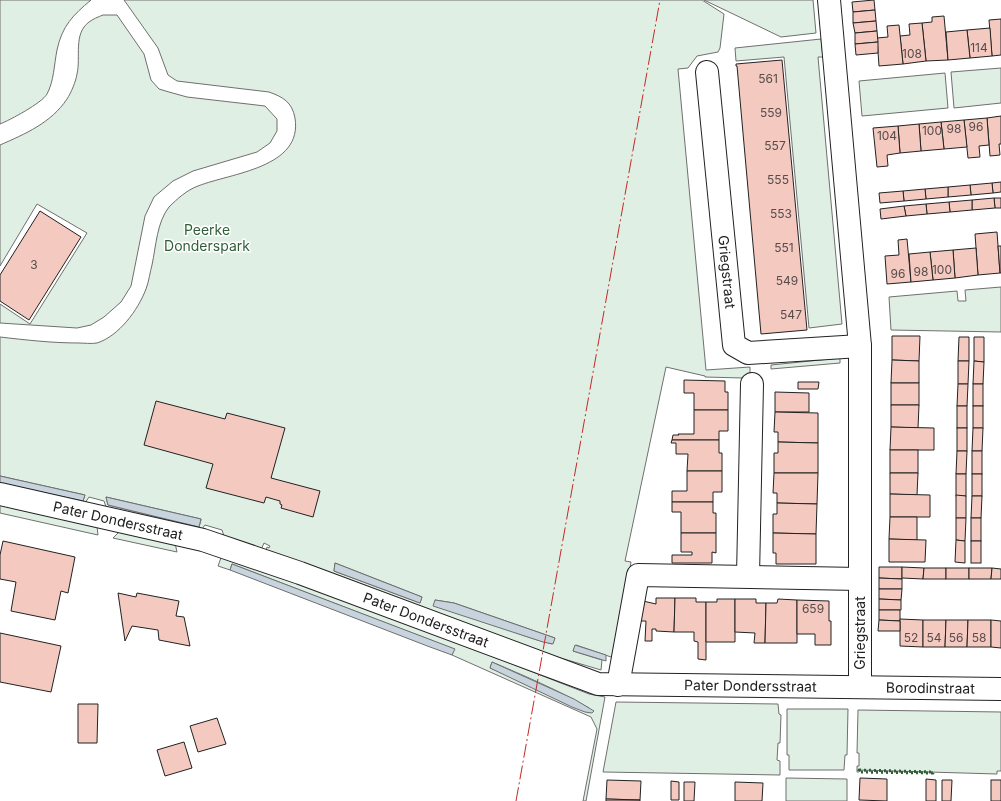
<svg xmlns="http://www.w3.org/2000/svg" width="1001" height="801" font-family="Inter,sans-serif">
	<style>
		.green { fill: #e0efe3; stroke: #6f6f6f; fill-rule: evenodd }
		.water { fill: #c7d3dd; stroke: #6f6f6f }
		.building { fill: #f3c9c0; stroke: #222 }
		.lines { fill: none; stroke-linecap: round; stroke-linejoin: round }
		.minor-casing { stroke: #222; stroke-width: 24 }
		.minor { stroke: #fff; stroke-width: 22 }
		.hedge { stroke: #2f5e38; stroke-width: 3; stroke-dasharray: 2 3; stroke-linecap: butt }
		.power { stroke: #c62828; stroke-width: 1; stroke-dasharray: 14 3 2 3; stroke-linecap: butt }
		.labels { text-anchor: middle; stroke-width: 3; stroke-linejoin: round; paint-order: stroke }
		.number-label { font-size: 12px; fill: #564c4a }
		.park-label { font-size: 14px; fill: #2f5e38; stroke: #fff }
		.street-label { font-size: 14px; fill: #222; stroke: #fff }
	</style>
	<rect width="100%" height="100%" fill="#fff"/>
	<g class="green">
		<path d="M0,0H91C73,15 62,26 57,50C54,65 54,81 47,94C42,103 10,120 0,124Z"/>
		<path d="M124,0H702L724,14L720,48L718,52L697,56L688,68L678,69L706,370L750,367V380L743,378L705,377V376L666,367L625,561L631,562L614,658L576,645L573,651L602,660L601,670L554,656L433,612L266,551L267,547L269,548L270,546L264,543L261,550L224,536L222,530L205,525L201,530L106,507L104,501L89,497L85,503L0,486V483L83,501L85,495L0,476V337C26,340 52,343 79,343C84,343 91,344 97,343C119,336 138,310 146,289C149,281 150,272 152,265C156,246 157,222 169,207C177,199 187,190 198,186C231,173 303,168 295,118C292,102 283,97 269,92L177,81L168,75L158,48ZM106,497L201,519V520L199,527L108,505ZM335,563L422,597L420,603L334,571ZM435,600L454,603L555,638L552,644C512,634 474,615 435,600Z"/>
		<path d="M704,0H813L816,33L781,37Z"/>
		<path d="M103,15H117L144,54L151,80L159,89L169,92L187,97L265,106L277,119V131L270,143L257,152L193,171L173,181L154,197L145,216L131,286L121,302L104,317L91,325L77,328L0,323V304L30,324L87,233L37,204L0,266V145C25,134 51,123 67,99C71,93 76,81 77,74C81,57 73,34 89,22C93,19 98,17 103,15Z"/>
		<path d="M821,39L823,57H818L842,324L809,328L784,57L736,61L735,48Z"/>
		<path d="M1001,68V103L954,108L951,72Z"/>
		<path d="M945,73L948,108L862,116L859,81Z"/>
		<path d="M1001,287V332L891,330L889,297L957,291L958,301H966L965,290Z"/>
		<path d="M840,358V363L771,369V365Z"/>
		<path d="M0,505L97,526L98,535L0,513Z"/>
		<path d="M120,531L175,543L177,552L113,538Z"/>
		<path d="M222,555L502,660L589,694L605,697L586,801H583L597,729L591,717L452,655L454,649L232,564L230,570L218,566ZM492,662C525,676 558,690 589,708L490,668Z"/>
		<path d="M616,702L778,704L779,714L781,715L780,743H778L777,760L780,761V775L603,772Z"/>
		<path d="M787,709H848L847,755H845L844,770H789V755H787Z"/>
		<path d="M858,710L1001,712V771H997V774L860,770L859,772H857V766H859V753H857Z"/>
		<path d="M786,778L847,779V801H786Z"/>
	</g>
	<g class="water">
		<path d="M0,476L85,495L83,501L0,483Z"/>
		<path d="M106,497L201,519L199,527L108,505Z"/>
		<path d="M335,563L422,597L420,603L334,571Z"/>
		<path d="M232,564L455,649L452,655L430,647L230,570Z"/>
		<path d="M435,600L454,603L555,638L553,644L543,642L433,606Z"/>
		<path d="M575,645L606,655V661L573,651Z"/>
		<path d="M492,662L574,699L594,711L592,713L585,712L572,707L490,668Z"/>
	</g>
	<g class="building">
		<path d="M874,0L875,10L853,12L852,2Z"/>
		<path d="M875,10L876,21L853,23V12Z"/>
		<path d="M944,16L948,60L926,61L922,23L932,22V17Z"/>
		<path d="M1001,19V55L992,56L989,20Z"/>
		<path d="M876,21L877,31L855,33L853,23Z"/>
		<path d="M922,23L926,61L903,64L900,36L910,35L909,24Z"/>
		<path d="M899,25L903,64L879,66L877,38L888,37L887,26Z"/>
		<path d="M990,28L992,56L970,58L967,30Z"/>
		<path d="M967,30L970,58L948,60L946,32Z"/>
		<path d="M877,31L878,42L855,44V33Z"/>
		<path d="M878,42V53L856,55L855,44Z"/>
		<path d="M782,60L807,330L761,334L737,66H736V64Z"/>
		<path d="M1001,116V144H999L1000,155L990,156L987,118Z"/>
		<path d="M987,118L989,145L979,146L980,157L968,158L964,120Z"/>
		<path d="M964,120L967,147L944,149L941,122Z"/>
		<path d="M941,122L944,149L921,151L919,124Z"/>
		<path d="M919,124L921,151L900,153L898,126Z"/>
		<path d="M898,126L900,153L887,155L888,166L877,167L873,128Z"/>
		<path d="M1001,182V192L993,193L992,183Z"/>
		<path d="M992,183L993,193L971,195L970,185Z"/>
		<path d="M970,185L971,195L948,197V187Z"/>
		<path d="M948,187V197L926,199L925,189Z"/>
		<path d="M925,189L926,199L904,201L903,191Z"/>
		<path d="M903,191L904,201L880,203L879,193Z"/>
		<path d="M994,198H1001V208H995Z"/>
		<path d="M994,198L995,208L972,210V200Z"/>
		<path d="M972,200V210L950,212L949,202Z"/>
		<path d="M949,202L950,212L927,214L926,204Z"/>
		<path d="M926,204L927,214L906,216L904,206Z"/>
		<path d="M904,206L906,216L881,219L880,209Z"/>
		<path d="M40,211L81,237L29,320L0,301V275Z"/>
		<path d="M997,232L1000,273L978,275L975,234Z"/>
		<path d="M907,239L911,282L887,284L885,256L899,255L898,240Z"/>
		<path d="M998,246H1001V273H1000Z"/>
		<path d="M976,248L978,275L955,278L953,250Z"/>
		<path d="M953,250L955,278L933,280L930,252Z"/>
		<path d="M930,252L933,280L911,282L909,254Z"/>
		<path d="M892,336H920L919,361L892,360Z"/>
		<path d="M959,337H969V361H958Z"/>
		<path d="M974,337H984V362L974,361Z"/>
		<path d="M892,360L919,361V383H891Z"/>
		<path d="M958,361H969L968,384H958Z"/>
		<path d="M974,361L984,362L983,384H973Z"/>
		<path d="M684,380L725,381V392H728V410H694V393H684Z"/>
		<path d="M798,382H819L818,389H798Z"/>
		<rect x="891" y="383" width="28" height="22"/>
		<path d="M958,384H968L967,406H957Z"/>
		<rect x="973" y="384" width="10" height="22"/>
		<path d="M775,392L809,393V412H775Z"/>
		<path d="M156,401L225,419L227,413L285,428L271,478L320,491L313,517L281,508L282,505L280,504V501L266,497L264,503L206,488L213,464L144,445Z"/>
		<path d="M891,405H919L918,428L891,427Z"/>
		<rect x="957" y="406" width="10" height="22"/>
		<rect x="973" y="406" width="10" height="22"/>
		<path d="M694,410H728V431H719V440H672L673,435H679L678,434H694Z"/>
		<path d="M775,412L818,413V443L778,442V432H774Z"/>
		<path d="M891,427L934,428V450H890Z"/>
		<rect x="957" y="428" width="10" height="23"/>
		<path d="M973,428H983L982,451H972Z"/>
		<path d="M672,440H719V453H722V471H687L688,454H676V443H671Z"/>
		<path d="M778,442L818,443V473H774V453H778Z"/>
		<rect x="890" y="450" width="28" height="23"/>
		<path d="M957,451H967L966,474H956Z"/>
		<rect x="972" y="451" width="10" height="23"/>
		<path d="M687,471H722V492H713V502H672V491H687Z"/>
		<path d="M774,473H818L817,504L777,503V493H773Z"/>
		<path d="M890,473H918L917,495L890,494Z"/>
		<rect x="956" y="474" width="10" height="22"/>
		<rect x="972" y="474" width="10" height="22"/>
		<path d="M890,494L930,495V517H890Z"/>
		<path d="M956,495L966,496V518H956Z"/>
		<path d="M972,496H982L981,518H971Z"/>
		<path d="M672,502H713V513H716V533H681V512H672Z"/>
		<path d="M777,503L817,504L816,534L773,533V514H777Z"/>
		<path d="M890,517H917V540L889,539Z"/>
		<path d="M956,518H966L965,541L956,540Z"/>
		<rect x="971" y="518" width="10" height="23"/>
		<path d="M681,533H716V553L712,552V563H672V555H692V552H681Z"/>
		<path d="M773,533L816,534V564H776V553H773Z"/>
		<path d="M889,539L926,540L925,562H889Z"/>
		<path d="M956,540L965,541V563L955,562Z"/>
		<path d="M3,541L75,557L68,593L61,591L55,620L11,611L16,582L0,579V555Z"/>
		<rect x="971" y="541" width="10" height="22"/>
		<path d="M879,567H902V579L879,578Z"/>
		<path d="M902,567L924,568L923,579L902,578Z"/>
		<path d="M924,568H946V579H923Z"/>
		<rect x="946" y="568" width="23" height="11"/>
		<path d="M969,568H992L991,579H969Z"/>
		<path d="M992,568L1001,569V579H991Z"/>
		<path d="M879,578L902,579V589H879Z"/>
		<path d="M879,589H902L901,600L879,599Z"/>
		<path d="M118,593L136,597L137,593L179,601L176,616L184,617L190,646L159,640L158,630L132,626L125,641Z"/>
		<path d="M656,598H675L674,632L656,631V629H652V641H645L646,621H639L643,601L656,604Z"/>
		<path d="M675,598H696V602H706V660L698,659V642L694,641V632H674Z"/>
		<path d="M717,599H735V642H706V602H717Z"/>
		<path d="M735,599H756V603H766L765,643H754L755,633L735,632Z"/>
		<path d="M778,599L797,600V643H765L766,603H777Z"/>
		<path d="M879,599L901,600V610H879Z"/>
		<path d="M797,600L829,601V621H831V645H815V634H797Z"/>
		<path d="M879,610H900V621L879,620Z"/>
		<path d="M900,619L923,620V647L900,646Z"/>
		<path d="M879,620L900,621V631H878Z"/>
		<path d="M923,620H946L945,647H923Z"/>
		<path d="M946,620H968L967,647H945Z"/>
		<path d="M968,620H991V647H967Z"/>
		<path d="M991,620L1001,621V648L991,647Z"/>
		<path d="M0,633L61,646L51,692L0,682Z"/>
		<path d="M78,704H98L97,743H78Z"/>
		<path d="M217,718L226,744L198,752L190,726Z"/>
		<path d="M184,742L192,768L165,776L157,750Z"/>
		<path d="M860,778L887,779V801L859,800Z"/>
		<path d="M926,779L936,780V801H926Z"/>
		<path d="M607,780L641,781L640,800L606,799Z"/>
		<path d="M942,780H952L951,801H942Z"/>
		<rect x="991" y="780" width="10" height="21"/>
		<path d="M671,781L679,782V800H671Z"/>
		<path d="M684,782H695L694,801H684Z"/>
		<path d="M735,782L763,783L762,801H735Z"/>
		<path d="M606,799L640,800V801H606Z"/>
	</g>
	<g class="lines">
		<defs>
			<g id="minor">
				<path d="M829,0L860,346V687"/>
				<path id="s1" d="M707,72L734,345L748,353L860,346"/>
				<path id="s2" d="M0,494L203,540L300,573L598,684L1001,689"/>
				<path d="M748,576L752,384"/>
				<path d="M618,685L638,575L860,579"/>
			</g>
		</defs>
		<use href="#minor" class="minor-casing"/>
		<use href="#minor" class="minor"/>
		<path class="hedge" d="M859,770L933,772V773L859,772Z"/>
		<path class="power" d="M516,801L660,0"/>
	</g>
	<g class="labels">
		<g class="number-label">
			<text x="979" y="52">114</text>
			<text x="912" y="58">108</text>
			<text x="768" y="83">561</text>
			<text x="771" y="117">559</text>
			<text x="976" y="131">96</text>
			<text x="954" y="133">98</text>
			<text x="932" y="135">100</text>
			<text x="887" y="140">104</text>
			<text x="775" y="150">557</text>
			<text x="778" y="184">555</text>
			<text x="781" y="218">553</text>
			<text x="784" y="252">551</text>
			<text x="34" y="269">3</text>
			<text x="942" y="274">100</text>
			<text x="921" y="276">98</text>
			<text x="898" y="278">96</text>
			<text x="787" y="285">549</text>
			<text x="791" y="319">547</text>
			<text x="813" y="613">659</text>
			<text x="911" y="642">52</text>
			<text x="934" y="642">54</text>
			<text x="956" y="642">56</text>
			<text x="979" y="642">58</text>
		</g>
		<g class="park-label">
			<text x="207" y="235">Peerke<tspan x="207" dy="16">Donderspark</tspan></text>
		</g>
		<g class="street-label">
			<text dy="5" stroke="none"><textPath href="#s1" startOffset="201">Griegstraat</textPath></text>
			<text dy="5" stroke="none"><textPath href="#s2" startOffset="121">Pater Dondersstraat</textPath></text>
			<text dy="5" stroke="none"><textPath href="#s2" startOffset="445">Pater Dondersstraat</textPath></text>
			<text transform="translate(860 633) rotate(-90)" y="5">Griegstraat</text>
			<text dy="5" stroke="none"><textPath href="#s2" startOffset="781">Pater Dondersstraat</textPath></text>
			<text dy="5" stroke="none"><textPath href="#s2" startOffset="961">Borodinstraat</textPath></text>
		</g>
	</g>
</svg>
